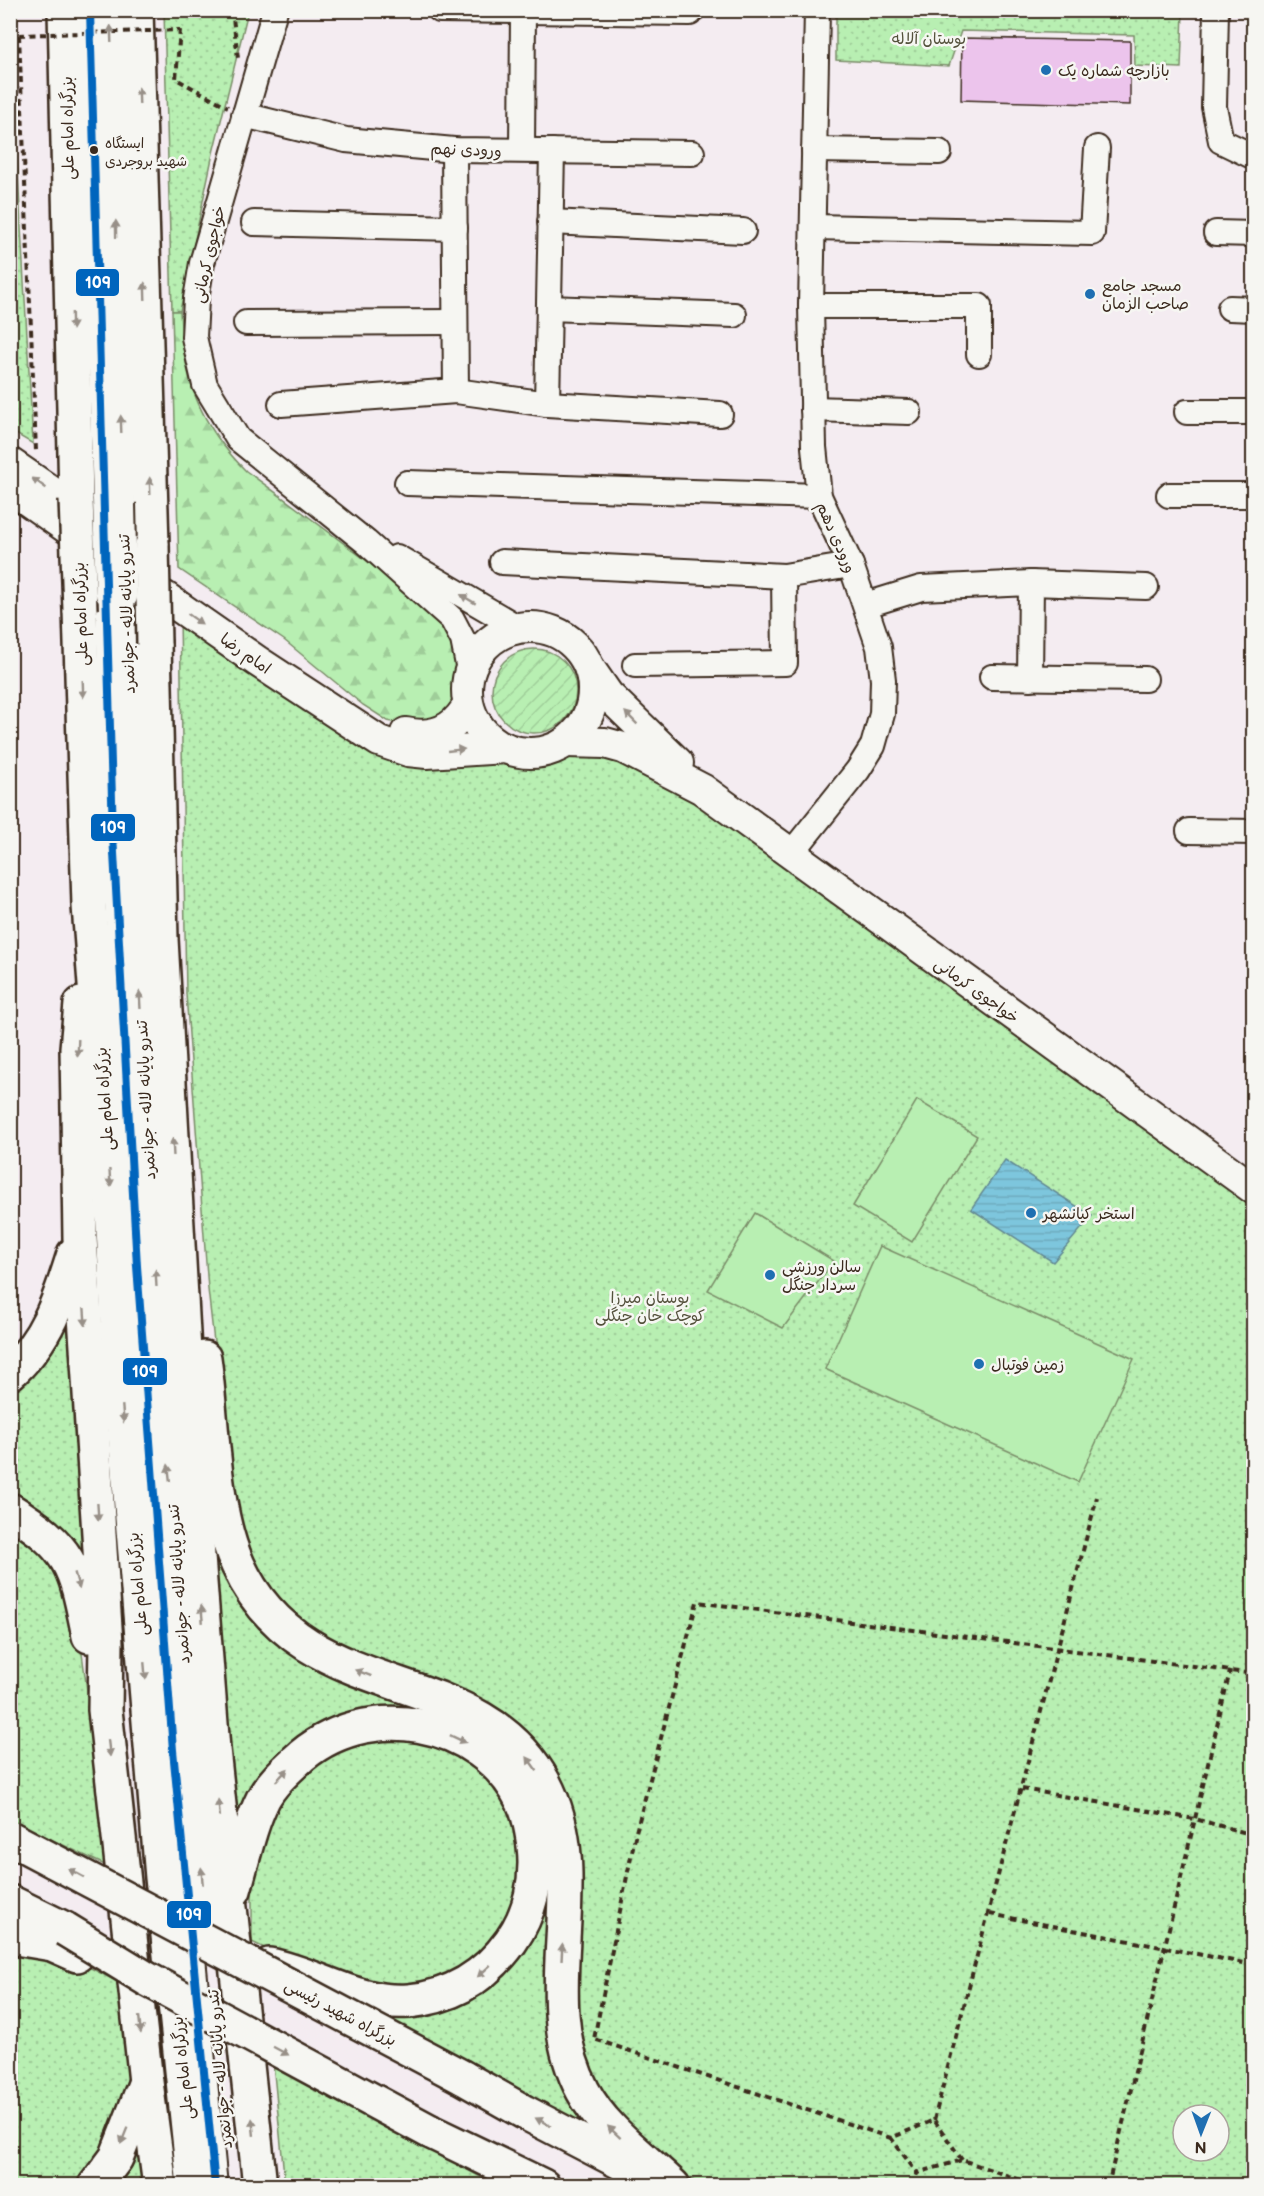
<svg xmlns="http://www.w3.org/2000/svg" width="1264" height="2196" font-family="'Balsamiq Sans','Playpen Sans Arabic',sans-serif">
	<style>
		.grass { fill: url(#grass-dots); stroke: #7a8c68; stroke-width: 1.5; fill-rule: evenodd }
		.forest { fill: url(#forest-firs); stroke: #7a8c68; stroke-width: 1.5 }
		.garden { fill: url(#garden-furrows); stroke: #7a8c68; stroke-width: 1.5 }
		.pitch { fill: #b8efb2; stroke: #7a8c68; stroke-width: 1.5 }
		.water { fill: url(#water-rules); stroke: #638891; stroke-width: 1.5 }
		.building { fill: #ecc4ec; stroke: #3b2a1e; stroke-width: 1.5 }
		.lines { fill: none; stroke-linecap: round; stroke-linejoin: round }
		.minor-casing { stroke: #3b2a1e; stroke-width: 28 }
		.major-casing { stroke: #3b2a1e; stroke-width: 34 }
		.highway-casing { stroke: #3b2a1e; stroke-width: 38 }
		.path { stroke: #3b2a1e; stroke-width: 4; stroke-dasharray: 6 4.5; stroke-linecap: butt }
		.minor { stroke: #f6f6f2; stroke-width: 24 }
		.major { stroke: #f6f6f2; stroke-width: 30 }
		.highway { stroke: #f6f6f2; stroke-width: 33 }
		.minor-bridge-casing { stroke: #3b2a1e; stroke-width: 28; stroke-linecap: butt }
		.highway-bridge-casing { stroke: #3b2a1e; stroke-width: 38; stroke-linecap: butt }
		.path-bridge { stroke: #3b2a1e; stroke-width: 4; stroke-dasharray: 6 4.5; stroke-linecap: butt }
		.minor-bridge { stroke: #f6f6f2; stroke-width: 24 }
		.highway-bridge { stroke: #f6f6f2; stroke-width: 33 }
		.bus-1-casing { stroke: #f6f6f2; stroke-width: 12 }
		.bus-1 { stroke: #0065bd; stroke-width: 8 }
		.oneway { fill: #989088 }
		.poi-dot { fill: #1f6fb2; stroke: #f6f6f2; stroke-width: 2 }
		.bus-dot { fill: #3b2a1e; stroke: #f6f6f2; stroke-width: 2 }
		.labels { text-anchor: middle; stroke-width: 5; stroke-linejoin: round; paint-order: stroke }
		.bus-label { font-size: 14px; fill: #3b2a1e; stroke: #f6f6f2; text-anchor: start }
		.park-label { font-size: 16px; fill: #54513c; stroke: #f6f6f2 }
		.poi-label { font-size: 16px; fill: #3b2a1e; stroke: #f6f6f2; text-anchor: start }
		.street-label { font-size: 16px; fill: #3b2a1e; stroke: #f6f6f2 }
		.line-badge { stroke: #f6f6f2; stroke-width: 2 }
		.badge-label { font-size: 16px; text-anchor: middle; font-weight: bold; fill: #fff }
	</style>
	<defs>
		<pattern id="grass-dots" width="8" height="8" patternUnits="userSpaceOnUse" patternTransform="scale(1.5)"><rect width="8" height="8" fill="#b8efb2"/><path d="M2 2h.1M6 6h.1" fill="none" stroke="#9fcd99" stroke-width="1.8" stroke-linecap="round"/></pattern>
		<pattern id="forest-firs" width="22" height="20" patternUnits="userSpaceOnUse" patternTransform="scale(1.5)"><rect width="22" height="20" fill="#b8efb2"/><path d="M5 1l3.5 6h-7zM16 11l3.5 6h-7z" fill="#9fcd99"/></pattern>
		<pattern id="garden-furrows" width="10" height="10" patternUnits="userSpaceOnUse" patternTransform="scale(1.5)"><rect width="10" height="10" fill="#b8efb2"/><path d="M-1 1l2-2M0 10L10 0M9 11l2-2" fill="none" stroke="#9fcd99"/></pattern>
		<pattern id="water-rules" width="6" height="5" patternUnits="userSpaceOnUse" patternTransform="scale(1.5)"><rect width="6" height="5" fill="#7dc6dd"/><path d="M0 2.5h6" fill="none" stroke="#6daabd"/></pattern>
	</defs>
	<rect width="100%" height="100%" fill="#f4ecf1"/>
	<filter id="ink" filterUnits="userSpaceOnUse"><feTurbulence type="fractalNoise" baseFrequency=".0167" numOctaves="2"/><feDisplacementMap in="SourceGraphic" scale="12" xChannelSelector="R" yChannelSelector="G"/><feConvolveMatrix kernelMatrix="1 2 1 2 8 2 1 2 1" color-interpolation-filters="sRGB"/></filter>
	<g filter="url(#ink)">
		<g class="grass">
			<path d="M164,11H248L213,153L180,311H172Z"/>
			<path d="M836,11H1183L1181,68L1135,66L1134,35L961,31L949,66L836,60Z"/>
			<path d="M11,47L33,444L11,431Z"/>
			<path d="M180,616L356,733L528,763C551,763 574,748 598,751C612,753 644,771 660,777L1253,1198V2185H702L671,2169L619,2128L575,2048L558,1795L303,1634L237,1544L208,1289L186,994ZM1183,2115H1219V2151H1183Z"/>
			<path d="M76,1279L95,1616L11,1498V1385Z"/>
			<path d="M200,1372C207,1427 209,1504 227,1554C282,1711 470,1659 540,1791C555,1818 557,1851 557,1881C558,1983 534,2064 617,2144L481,2071L427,2048L299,1978C329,1990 361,2006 393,2011C406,2013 424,2005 437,2002C587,1972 575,1734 416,1716C394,1713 371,1718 349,1723C285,1737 251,1793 238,1853L218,1637Z"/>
			<path d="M10,1516L47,1545L78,1624L111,1868L11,1820Z"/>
			<path d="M370,1730L444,1740L519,1809L526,1883L479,1965L396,1994L295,1963L252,1942V1872L285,1780Z"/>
			<path d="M10,1944L81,1963L120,1983L131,2068L121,2127L79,2185L11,2186Z"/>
			<path d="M273,2063L495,2185H285Z"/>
			<path d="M141,2113L151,2185L108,2186Z"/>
		</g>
		<path class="forest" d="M172,311H180C183,378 198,423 246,471C288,501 329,532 371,564C399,585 438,607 453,641C466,668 459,694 446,719L402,724L388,721L363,705L284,640L179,569Z"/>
		<circle class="garden" cx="534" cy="691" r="42"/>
		<g class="pitch">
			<path d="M917,1100L977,1136L912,1242L853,1206Z"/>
			<path d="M755,1213L834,1261L783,1328L708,1290Z"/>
			<path d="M880,1246L1134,1359L1078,1482L825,1369Z"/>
		</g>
		<path class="water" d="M1005,1160L1092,1216L1053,1262L971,1209Z"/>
		<path class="building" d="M962,38L1130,41V105L961,100Z"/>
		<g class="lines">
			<defs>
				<g id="minor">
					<path d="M90,10L105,499"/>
					<path d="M110,10L123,503"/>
					<path d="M275,10L202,263L196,299L194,337L205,385L238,439L366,542L452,619L463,640L469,670"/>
					<path d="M440,10L690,13"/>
					<path d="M1216,10L1214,107L1221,141L1254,157"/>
					<path d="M244,115L346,140L454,150L692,153"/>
					<path d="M454,150L456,391"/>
					<path d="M522,150L523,11"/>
					<path d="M814,150L939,152"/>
					<path d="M550,222L743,231"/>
					<path d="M254,223L455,228"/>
					<path d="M813,227L1092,233L1097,148"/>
					<path d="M1216,233L1254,234"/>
					<path d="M811,306H979V354"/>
					<path d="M549,308L734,315"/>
					<path d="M1230,308L1254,309"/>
					<path d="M246,323L455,322"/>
					<path d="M281,404L456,391L547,404L552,151"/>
					<path d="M547,404L720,414"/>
					<path d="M813,409L909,412"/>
					<path d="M1187,412H1254"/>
					<path d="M407,483L819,496"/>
					<path d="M1169,495H1254"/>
					<path d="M397,557L519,628"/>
					<path d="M502,562L784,576L851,565"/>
					<path d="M108,594L113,835L151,1481L173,1750L215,2186"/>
					<path d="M125,597C135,883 144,1170 167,1456C180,1617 194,1779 208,1941"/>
					<path d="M866,605L921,588L1031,583L1146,587"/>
					<path d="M635,665L785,663L784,576"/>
					<path d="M992,677L1145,679"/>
					<path d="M1030,678L1031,583"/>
					<path d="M1189,831L1254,832"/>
					<path d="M790,855L858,770L873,746L882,714L883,680L879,647L851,565L819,496L814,447L811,306L817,10"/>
				</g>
				<g id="major">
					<path d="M10,463L52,492"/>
					<path d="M10,488L94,547"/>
					<path d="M135,576L257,661L379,741L408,751L427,753L505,748"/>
					<circle cx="530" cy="690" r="63"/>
					<path d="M590,669L608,695L678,763"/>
					<path d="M406,733C433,739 455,730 468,705"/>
					<path d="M566,742L605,743L623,748L702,789L1254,1189"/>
				</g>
				<g id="highway">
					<path d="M65,10L76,499"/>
					<path d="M136,10L152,545"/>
					<path d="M80,610L89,906L112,1207L121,1385L162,1878L194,2186"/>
					<path d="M154,644L161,939L189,1441L213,1749L260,2186"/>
					<path d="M81,1004L77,1048L80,1238L106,1643L105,1710L146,2082L160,2186"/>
					<path d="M204,1358C213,1420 212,1509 238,1565C303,1709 479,1659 544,1783C595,1879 531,1995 583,2091C604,2130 642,2156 673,2186"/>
					<path d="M10,1373C47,1340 60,1299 74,1254"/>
					<path d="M10,1510C73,1549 75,1567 89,1636"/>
					<path d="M234,1890C243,1860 249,1827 263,1799C271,1784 284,1772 296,1761C364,1697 482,1717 523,1802C530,1816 532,1832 534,1846C538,1880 530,1914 511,1941C486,1976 452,1997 409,2001C357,2005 317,1974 269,1965"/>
					<path d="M10,1902L65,1929"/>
					<path d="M10,1937L52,1944L77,1955"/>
					<path d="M462,2077L524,2112L647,2176"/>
					<path d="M431,2132L543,2186"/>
					<path d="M95,2186L116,2158L145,2084"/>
				</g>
			</defs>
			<use href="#minor" class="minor-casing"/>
			<use href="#major" class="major-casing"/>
			<use href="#highway" class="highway-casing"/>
			<g class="path">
				<path d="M232,10L238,58"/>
				<path d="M180,30L176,79L228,107"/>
				<path d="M19,35L36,451"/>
				<path d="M1022,1789L1195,1819L1254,1835"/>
				<path d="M990,1914L1254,1965"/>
				<path d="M934,2120L1097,1497"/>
				<path d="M891,2138L594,2039L636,1832L697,1602L1254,1674"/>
				<path d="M962,2160L934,2120L891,2138L917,2173L962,2160L1038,2186"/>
				<path d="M914,2186L917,2173"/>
				<path d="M1108,2186L1230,1671"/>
			</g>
			<use href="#minor" class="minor"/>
			<use href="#major" class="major"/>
			<use href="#highway" class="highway"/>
			<defs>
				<g id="minor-bridge">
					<path d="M105,499L108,594"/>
					<path d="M123,503L125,597"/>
				</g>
				<g id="highway-bridge">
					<path d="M76,499L80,610"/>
					<path d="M152,545L154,644"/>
					<path d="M10,1838L462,2077"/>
					<path d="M65,1929L147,1979L431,2132"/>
				</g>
			</defs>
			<use href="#minor-bridge" class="minor-bridge-casing"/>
			<use href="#highway-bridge" class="highway-bridge-casing"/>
			<path class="path-bridge" d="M19,35L180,30"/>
			<use href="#minor-bridge" class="minor-bridge"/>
			<use href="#highway-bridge" class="highway-bridge"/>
			<defs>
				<path id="bus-1" d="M90,10L113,835L137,1266L173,1750L215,2186"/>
			</defs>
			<use href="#bus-1" class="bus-1-casing"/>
			<use href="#bus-1" class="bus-1"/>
		</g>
		<defs><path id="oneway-solid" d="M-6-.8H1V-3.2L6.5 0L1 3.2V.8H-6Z" transform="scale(1.5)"/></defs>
		<g class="oneway">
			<use href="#oneway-solid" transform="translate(111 34) rotate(-92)"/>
			<use href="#oneway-solid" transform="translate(139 96) rotate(-92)"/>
			<use href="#oneway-solid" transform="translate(116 229) rotate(-91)"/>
			<use href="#oneway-solid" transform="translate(145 291) rotate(-92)"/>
			<use href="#oneway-solid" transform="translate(72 321) rotate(89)"/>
			<use href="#oneway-solid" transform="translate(121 424) rotate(-92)"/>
			<use href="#oneway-solid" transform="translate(39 483) rotate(-145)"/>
			<use href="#oneway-solid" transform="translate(150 486) rotate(-92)"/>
			<use href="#oneway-solid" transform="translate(468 599) rotate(-149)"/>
			<use href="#oneway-solid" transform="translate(195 619) rotate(35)"/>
			<use href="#oneway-solid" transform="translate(83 689) rotate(88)"/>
			<use href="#oneway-solid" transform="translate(631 718) rotate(-135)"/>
			<use href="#oneway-solid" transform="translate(456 750) rotate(-6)"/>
			<use href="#oneway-solid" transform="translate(140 1000) rotate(-93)"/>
			<use href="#oneway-solid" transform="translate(78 1048) rotate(92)"/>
			<use href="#oneway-solid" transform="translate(173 1147) rotate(-93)"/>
			<use href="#oneway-solid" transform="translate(110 1178) rotate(86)"/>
			<use href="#oneway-solid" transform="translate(156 1278) rotate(-93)"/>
			<use href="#oneway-solid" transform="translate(85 1317) rotate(86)"/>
			<use href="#oneway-solid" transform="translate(123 1414) rotate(85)"/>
			<use href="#oneway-solid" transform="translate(169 1473) rotate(-96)"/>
			<use href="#oneway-solid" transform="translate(98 1512) rotate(86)"/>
			<use href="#oneway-solid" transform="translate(77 1581) rotate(74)"/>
			<use href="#oneway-solid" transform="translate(202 1614) rotate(-95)"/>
			<use href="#oneway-solid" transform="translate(145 1671) rotate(85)"/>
			<use href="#oneway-solid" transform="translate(363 1673) rotate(-159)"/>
			<use href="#oneway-solid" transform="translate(458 1739) rotate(25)"/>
			<use href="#oneway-solid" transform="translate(109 1748) rotate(83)"/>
			<use href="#oneway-solid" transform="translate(532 1764) rotate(-126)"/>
			<use href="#oneway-solid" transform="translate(282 1775) rotate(-47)"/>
			<use href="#oneway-solid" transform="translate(219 1808) rotate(-96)"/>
			<use href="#oneway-solid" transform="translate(76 1873) rotate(-152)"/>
			<use href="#oneway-solid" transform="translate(202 1876) rotate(-95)"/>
			<use href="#oneway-solid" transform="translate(562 1952) rotate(-87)"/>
			<use href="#oneway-solid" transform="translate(484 1971) rotate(138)"/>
			<use href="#oneway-solid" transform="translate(140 2025) rotate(84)"/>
			<use href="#oneway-solid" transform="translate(281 2051) rotate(28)"/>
			<use href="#oneway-solid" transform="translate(543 2122) rotate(-152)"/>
			<use href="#oneway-solid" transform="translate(253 2127) rotate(-96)"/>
			<use href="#oneway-solid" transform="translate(614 2132) rotate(-137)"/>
			<use href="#oneway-solid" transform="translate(124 2136) rotate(112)"/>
		</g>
	</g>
	<g class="poi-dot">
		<circle cx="1046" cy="70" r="6"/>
		<circle cx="1090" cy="294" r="6"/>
		<circle cx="1031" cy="1213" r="6"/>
		<circle cx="770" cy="1275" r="6"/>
		<circle cx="979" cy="1364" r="6"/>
	</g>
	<circle class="bus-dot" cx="94" cy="150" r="5"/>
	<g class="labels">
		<g class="bus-label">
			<text x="105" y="148">ایستگاه<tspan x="105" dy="18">شهید بروجردی</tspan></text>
		</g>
		<g class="park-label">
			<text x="929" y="44">بوستان آلاله</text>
			<text x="650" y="1303">بوستان میرزا<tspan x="650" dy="18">کوچک خان جنگلی</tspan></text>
		</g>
		<g class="poi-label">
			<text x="1058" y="76">بازارچه شماره یک</text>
			<text x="1102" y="291">مسجد جامع<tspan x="1102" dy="18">صاحب الزمان</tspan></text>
			<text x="1043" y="1219">استخر کیانشهر</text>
			<text x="782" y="1272">سالن ورزشی<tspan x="782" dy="18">سردار جنگل</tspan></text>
			<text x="991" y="1370">زمین فوتبال</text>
		</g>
		<g class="street-label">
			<text transform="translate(67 128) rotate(-91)" y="6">بزرگراه امام علی</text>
			<text transform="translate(466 149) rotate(2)" y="6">ورودی نهم</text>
			<text transform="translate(208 254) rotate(-77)" y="6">خواجوی کرمانی</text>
			<text transform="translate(837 537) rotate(66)" y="6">ورودی دهم</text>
			<text transform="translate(80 614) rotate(-92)" y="6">بزرگراه امام علی</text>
			<text transform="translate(126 614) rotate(-92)" y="6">تندرو پایانه لاله - جوانمرد</text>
			<text transform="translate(246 653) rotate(35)" y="6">امام رضا</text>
			<text transform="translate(977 990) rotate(36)" y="6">خواجوی کرمانی</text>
			<text transform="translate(104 1099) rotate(-94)" y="6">بزرگراه امام علی</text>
			<text transform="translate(145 1100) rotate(-93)" y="6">تندرو پایانه لاله - جوانمرد</text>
			<text transform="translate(137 1584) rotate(-95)" y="6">بزرگراه امام علی</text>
			<text transform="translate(178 1584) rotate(-94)" y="6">تندرو پایانه لاله - جوانمرد</text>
			<text transform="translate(341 2012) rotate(28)" y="6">بزرگراه شهید رئیسی</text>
			<text transform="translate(182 2068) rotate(-96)" y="6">بزرگراه امام علی</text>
			<text transform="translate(219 2069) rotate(-95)" y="6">تندرو پایانه لاله - جوانمرد</text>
		</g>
	</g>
	<g class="line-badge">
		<rect x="75" y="268" width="45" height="29" rx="6" fill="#0065bd"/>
		<rect x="90" y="813" width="46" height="29" rx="6" fill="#0065bd"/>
		<rect x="122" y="1357" width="46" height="29" rx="6" fill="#0065bd"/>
		<rect x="166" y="1900" width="46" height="29" rx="6" fill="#0065bd"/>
	</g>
	<g class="badge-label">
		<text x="98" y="288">109</text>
		<text x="113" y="833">109</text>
		<text x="145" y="1377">109</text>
		<text x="189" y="1920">109</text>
	</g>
	<rect width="1264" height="2196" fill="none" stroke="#f6f6f2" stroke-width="36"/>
	<rect x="18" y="18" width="1228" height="2160" fill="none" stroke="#3b2a1e" stroke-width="2" filter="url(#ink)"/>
	<g transform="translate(1201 2133) rotate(181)"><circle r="28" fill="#f6f6f2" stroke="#aba49d" stroke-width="1.5"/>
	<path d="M0-4.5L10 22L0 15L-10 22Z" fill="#1f6fb2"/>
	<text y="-9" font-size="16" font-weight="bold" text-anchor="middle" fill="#3b2a1e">N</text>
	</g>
</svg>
